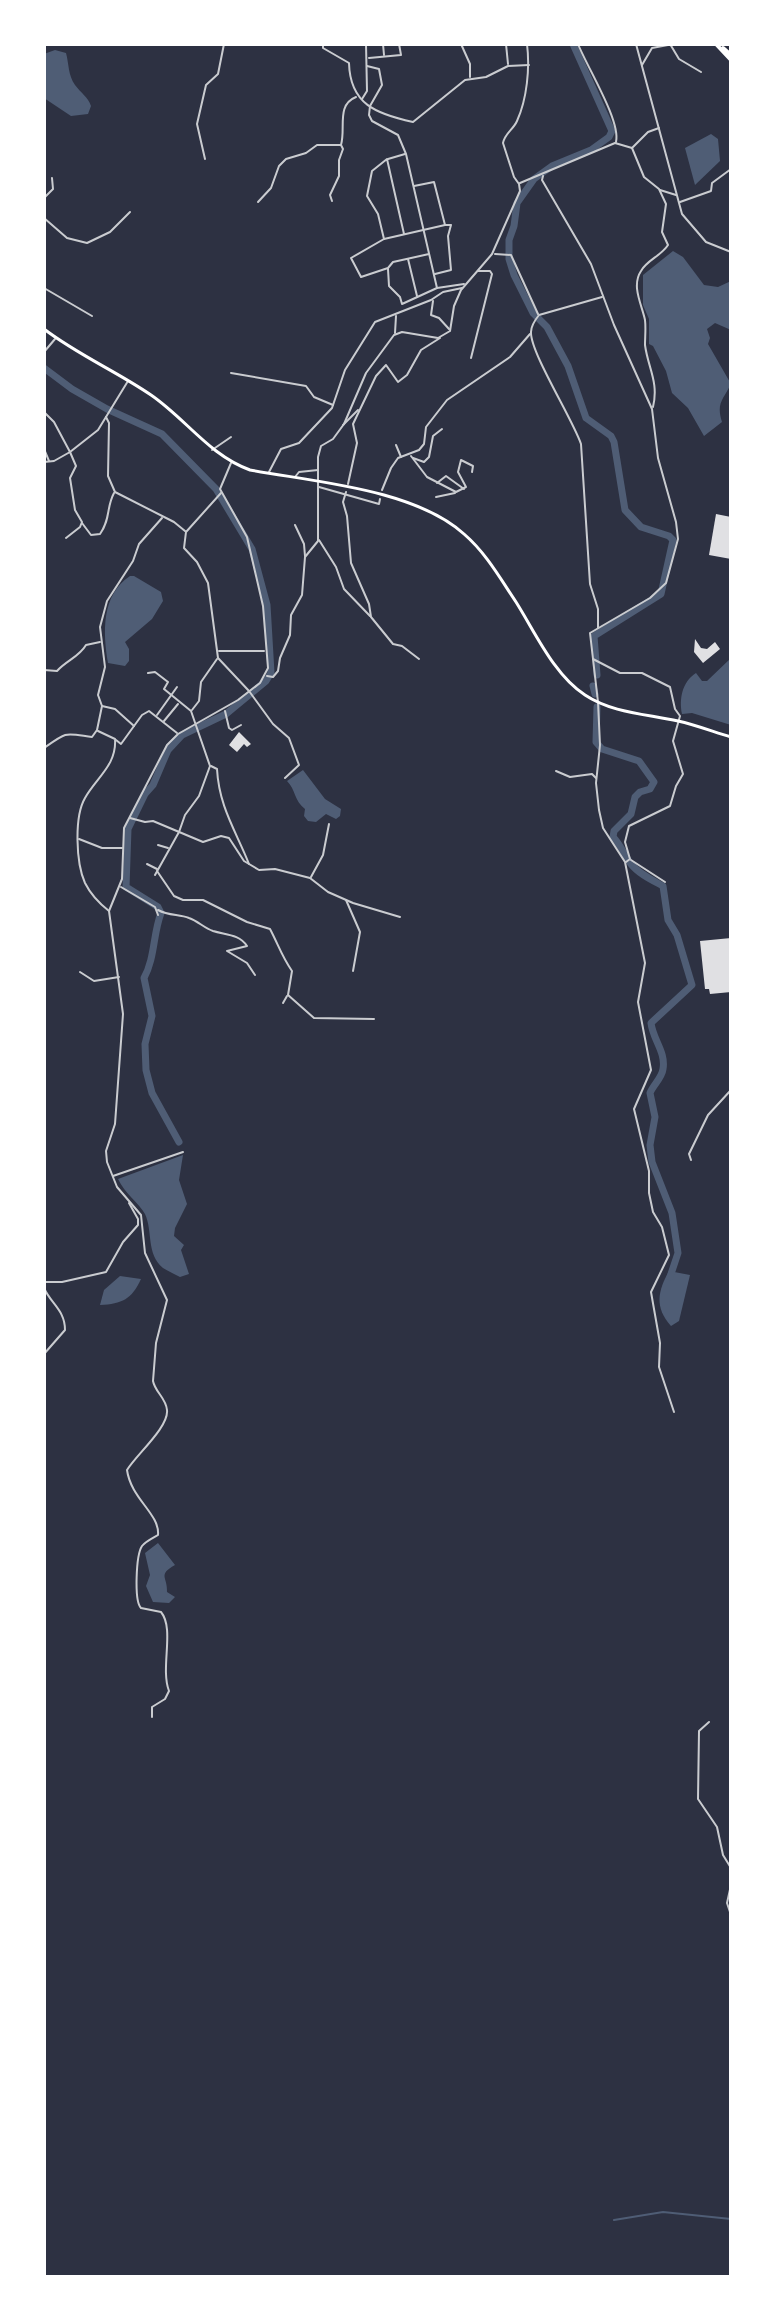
<svg xmlns="http://www.w3.org/2000/svg" width="775" height="2321" font-family="'Exo 2',sans-serif">
	<style>
		.water { fill: #4f5d75 }
		.lines { fill: none; stroke-linecap: round; stroke-linejoin: round }
		.stream { stroke: #4f5d75; stroke-width: 2 }
		.river { stroke: #4f5d75; stroke-width: 7 }
		.building { fill: #e0e0e3 }
		.minor { stroke: #caccd0; stroke-width: 2 }
		.tertiary { stroke: #caccd0; stroke-width: 2 }
		.secondary { stroke: #fff; stroke-width: 3 }
		.motorway { stroke: #fff; stroke-width: 4 }
	</style>
	<rect width="100%" height="100%" fill="#2d3142"/>
	<g class="water">
		<path d="M55,50L66,53C69,64 68,75 75,85C81,93 88,97 91,106L88,114L71,116L44,98V54Z"/>
		<path d="M711,134L718,139L720,161L695,185L685,148Z"/>
		<path d="M673,251L683,257L704,285L718,287L731,281V330L715,323L707,329L710,338L708,344L731,384C723,400 716,403 722,422L704,436L688,408L672,393L666,371L653,346L649,344V319L643,305V275Z"/>
		<path d="M130,576H134L161,592L163,601L152,619L125,642L129,649V661L125,666L108,663C103,633 101,595 130,576Z"/>
		<path d="M731,658V725L692,713L682,714C679,699 682,682 696,673L702,681H707Z"/>
		<path d="M303,770L325,799L341,809L340,816L336,819L326,814L316,822L308,821L304,816L305,809C294,801 296,790 287,781Z"/>
		<path d="M183,1155L179,1180L187,1204L175,1228L174,1236L184,1245L181,1250L189,1274L180,1277C174,1274 168,1271 163,1268C146,1254 153,1231 145,1214C139,1203 125,1194 118,1179Z"/>
		<path d="M669,1271L690,1275L679,1321L671,1326C654,1307 658,1291 669,1271Z"/>
		<path d="M120,1276L141,1279C132,1299 122,1304 100,1305L104,1290Z"/>
		<path d="M158,1543L175,1565C157,1575 168,1577 167,1592L175,1597L169,1603L153,1602L146,1586L150,1575L145,1553Z"/>
	</g>
	<g class="lines">
		<path class="stream" d="M614,2220L663,2212L731,2219"/>
		<g class="river">
			<path d="M573,44L612,131L609,137L591,150L552,166L534,179L517,203L514,226L509,240V259L514,275L533,313L547,327L568,366L586,418L611,436L614,442L625,510L641,527L669,536L673,540L661,594L594,636L597,675"/>
			<path d="M44,368L72,389L107,409L162,434L216,489L252,549L267,605L271,673L266,681L226,714L182,735L168,750L153,785L145,794L128,829L126,887L158,907L161,913C153,934 155,958 144,978L152,1016L145,1044L146,1070L152,1093L179,1142"/>
			<path d="M593,686L595,694"/>
			<path d="M597,707L596,742L602,749L639,761L654,782L650,789L640,792L635,797L631,814L614,831L613,837C621,845 624,855 631,864C639,874 652,880 663,886L668,920L677,935L692,985L651,1023C653,1040 666,1052 663,1069C662,1078 653,1085 650,1093L655,1117L650,1145L652,1162L672,1213L678,1253L670,1277"/>
		</g>
	</g>
	<g class="building">
		<path d="M716,514L731,517V559L709,555Z"/>
		<path d="M695,639L701,648L707,649L715,642L720,649L703,663L694,652Z"/>
		<path d="M239,732L251,744L247,747L244,744L237,752L229,745Z"/>
		<path d="M731,938V992L710,994L709,989H705L700,941Z"/>
	</g>
	<g class="lines">
		<g class="minor">
			<path d="M323,44V48L349,63C350,104 376,114 413,122L465,80L486,77L508,66L529,65"/>
			<path d="M383,44L384,55"/>
			<path d="M461,44L470,64V77"/>
			<path d="M506,44L508,64"/>
			<path d="M578,44C587,67 621,121 616,142"/>
			<path d="M670,44L679,59L701,72"/>
			<path d="M369,58L401,55L399,44"/>
			<path d="M642,65L652,48L668,45"/>
			<path d="M367,66L379,69L382,85L370,106L369,115L372,121L398,135L406,154L437,288"/>
			<path d="M362,99L367,91L366,44"/>
			<path d="M632,148L644,177L659,189L666,204L662,232L668,245C661,256 647,260 641,271C631,286 642,305 645,320C646,328 645,337 645,345C648,368 659,382 653,407"/>
			<path d="M205,159L197,124L206,85L218,74L224,44"/>
			<path d="M388,159L405,154"/>
			<path d="M543,176L542,180L591,264L614,325L652,409L658,458L676,522L678,539L666,583L650,598L590,633L598,702L600,745L596,783L599,810L603,828L625,862L645,963L638,1002L651,1070L634,1109L649,1171V1193L653,1212L662,1227L669,1255L651,1292L660,1343L659,1367L674,1412"/>
			<path d="M520,183L615,143L632,148L648,132L659,128"/>
			<path d="M414,186L434,182L445,225L384,239L351,258L361,277L388,268L393,262L429,254"/>
			<path d="M660,190L676,195"/>
			<path d="M44,198L53,189L52,178"/>
			<path d="M332,201L330,195L339,176V160L343,149L341,145C346,128 336,105 356,97"/>
			<path d="M258,202L271,188L279,166L286,159L306,153L317,145H341"/>
			<path d="M680,202L711,191L712,183L731,169"/>
			<path d="M44,218L67,238L87,243L110,232L130,212"/>
			<path d="M384,239L378,214L367,196L372,171L387,159L404,234"/>
			<path d="M495,254L511,255L538,314"/>
			<path d="M408,259L417,296"/>
			<path d="M388,269L389,286L400,297L402,304L437,288L464,284"/>
			<path d="M435,274L451,270L448,236L451,225H445"/>
			<path d="M44,288L92,316"/>
			<path d="M433,301L431,315L439,318L449,329"/>
			<path d="M395,333L396,316"/>
			<path d="M44,352L55,339"/>
			<path d="M471,358L492,274L490,271H478"/>
			<path d="M231,373L306,386L314,397L333,405"/>
			<path d="M44,412L54,422L70,452L98,430L128,381"/>
			<path d="M106,417L109,423L108,476L115,492L174,522L185,531"/>
			<path d="M343,425L358,410"/>
			<path d="M396,445L401,457"/>
			<path d="M44,449L49,461"/>
			<path d="M212,450L231,437"/>
			<path d="M411,456L427,477L456,492L466,487L458,472L461,460L473,466L472,472"/>
			<path d="M413,458L424,462L429,457L433,436L442,429"/>
			<path d="M44,462L54,461L70,452L76,466L70,478L75,510L82,522L80,527L66,538"/>
			<path d="M269,472L281,449L299,443L332,408L345,370L375,322L431,300L443,292L462,288"/>
			<path d="M295,477L299,472L318,470"/>
			<path d="M437,483L446,476L464,489"/>
			<path d="M348,484L357,443L353,424L376,376L386,365L398,382L407,375L421,350L440,338"/>
			<path d="M319,487L379,504L380,499"/>
			<path d="M382,490L391,468L398,458L419,450L424,444L426,427L447,400L510,357L530,334"/>
			<path d="M346,492L343,502L347,516L351,563L369,604L371,617L393,644L402,646L419,659"/>
			<path d="M221,493L186,532L184,548L197,562L208,583L218,658L249,691L273,724L289,738L299,765L285,778"/>
			<path d="M436,497L455,493"/>
			<path d="M82,523L91,535L100,534C111,518 106,508 114,493"/>
			<path d="M295,525L304,544L305,556"/>
			<path d="M319,540L336,567L344,589L370,616"/>
			<path d="M598,628V609L590,584L581,444C572,418 530,352 531,332C531,326 535,320 539,315L602,297"/>
			<path d="M219,651H264"/>
			<path d="M593,659L620,673H642L670,687L675,709L680,716L673,741L683,774L676,786L670,806L629,826L625,842L630,859L626,862"/>
			<path d="M44,670L57,671C67,660 79,657 86,645L100,642"/>
			<path d="M148,673L155,672L168,682L164,689L191,711L210,766L199,796L185,815L179,832L155,875"/>
			<path d="M267,676L273,677L278,671L280,658L290,635L291,615L302,595L305,557L318,541V457L321,446L333,439L344,424L366,373L394,335L402,332L438,338L450,331L454,306L461,290L492,254L520,191L519,184L514,177L503,143C505,133 513,130 517,121C527,99 530,68 527,44"/>
			<path d="M102,706L115,709L134,726L142,715L149,711L177,733"/>
			<path d="M192,710L199,701L201,682L217,659"/>
			<path d="M225,711L229,728L232,730L241,725"/>
			<path d="M157,715L177,687"/>
			<path d="M164,721L178,704"/>
			<path d="M98,731L115,739C117,765 96,778 85,798C74,817 76,863 85,883C90,893 100,904 109,911"/>
			<path d="M116,740L121,744L134,726"/>
			<path d="M44,748C68,731 64,733 92,737L97,730L102,706L98,695L105,667L100,627L107,601L133,561L139,544L162,518"/>
			<path d="M211,766L217,769C219,807 236,831 249,864"/>
			<path d="M556,771L570,777L592,774L596,778"/>
			<path d="M130,818L145,822L153,821L203,842L221,836L229,838L244,861L259,870L275,869L310,878L328,892L353,903L400,917"/>
			<path d="M79,839L102,848H122"/>
			<path d="M158,845L168,848"/>
			<path d="M631,860L665,882"/>
			<path d="M147,864L157,869"/>
			<path d="M157,871L174,896L183,900H203L247,922L270,929C278,944 282,957 292,971L288,995L314,1018L374,1019"/>
			<path d="M311,877L323,855L329,824"/>
			<path d="M121,887L155,907L158,915"/>
			<path d="M346,900L360,932L353,971"/>
			<path d="M158,910C169,916 179,914 189,918C198,921 204,928 213,931C226,935 239,934 247,946L227,951L247,963L255,975"/>
			<path d="M80,972L94,981L119,977"/>
			<path d="M283,1003L287,996"/>
			<path d="M691,1160L689,1154L708,1115L731,1090"/>
			<path d="M113,1176L183,1152"/>
			<path d="M44,1282H62L106,1272L123,1242L138,1225V1219L129,1203"/>
			<path d="M44,1288C51,1304 65,1310 65,1330L44,1354"/>
			<path d="M152,1717V1707L165,1699L169,1691C160,1668 175,1629 161,1612L141,1608C134,1601 136,1555 142,1546C146,1541 153,1538 158,1535C160,1514 131,1499 127,1470C136,1455 169,1427 167,1410C166,1398 155,1392 153,1381L156,1343L167,1300L145,1253L141,1215L117,1187L107,1162L106,1151L115,1124L123,1014L109,911L122,879L124,828L167,745L178,734L238,700L260,683L268,668L263,606L247,537L220,489L231,463"/>
			<path d="M709,1722L699,1731L698,1799L717,1827L723,1855L731,1868"/>
			<path d="M731,1885L727,1903L731,1915"/>
		</g>
		<path class="tertiary" d="M636,44L682,214L706,242L731,252"/>
		<path class="secondary" d="M44,329C78,355 116,371 151,395C186,419 209,455 250,470C315,482 414,489 464,534C486,553 500,578 516,602C535,632 554,675 585,695C612,713 647,714 678,721C696,725 714,732 731,737"/>
		<g class="motorway">
			<path d="M716,44L731,60"/>
			<path d="M723,48L731,55"/>
		</g>
	</g>
	<rect width="775" height="2321" fill="none" stroke="#ffffff" stroke-width="92"/>
</svg>
